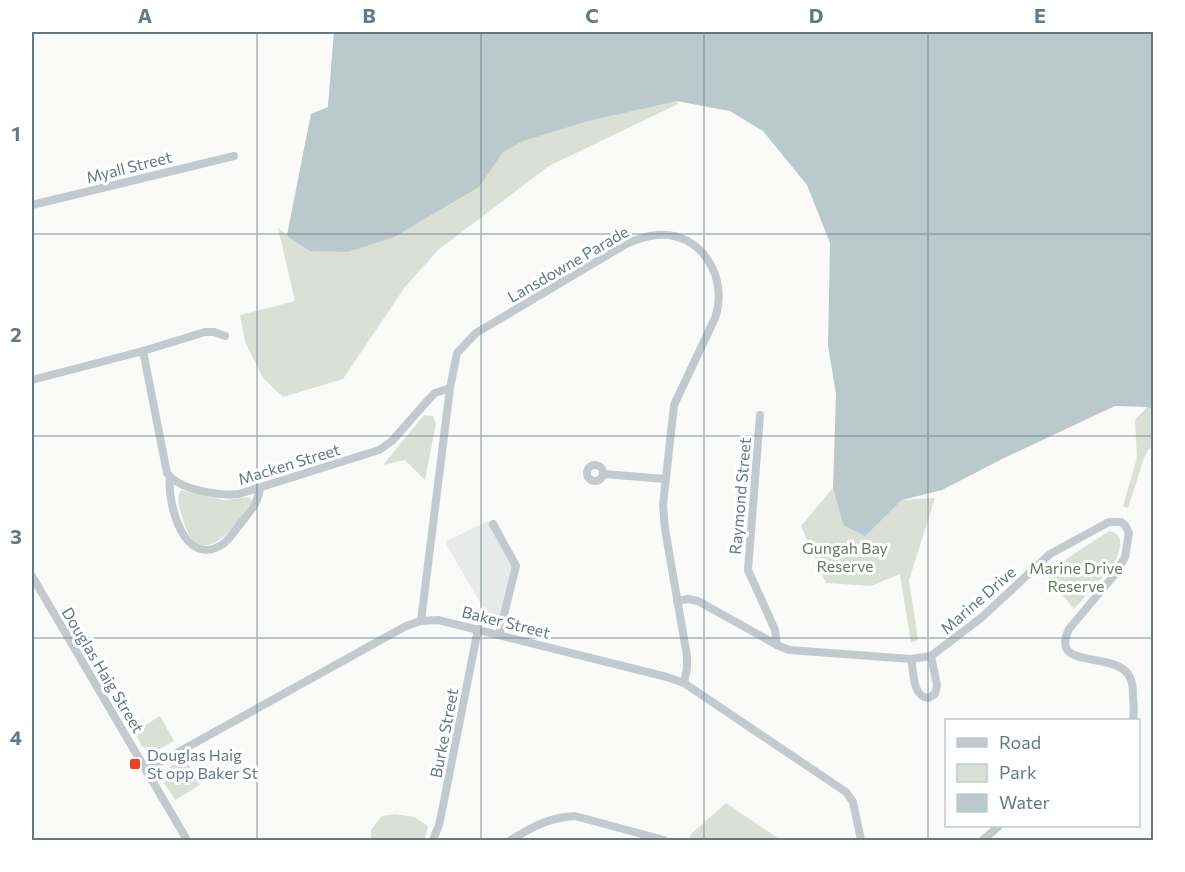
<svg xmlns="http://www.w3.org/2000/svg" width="1185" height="872" font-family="Commissioner,sans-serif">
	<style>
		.built { fill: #e8eae9 }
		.green { fill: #dbe0d7 }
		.water { fill: #bac9cc }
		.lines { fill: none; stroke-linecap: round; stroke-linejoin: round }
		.street { stroke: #c3c9cc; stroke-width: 8 }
		.grid { fill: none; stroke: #637a85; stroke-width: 1.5; stroke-opacity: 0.55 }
		.poi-dot { fill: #ee3f24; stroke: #fff; stroke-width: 2 }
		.labels { text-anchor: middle; stroke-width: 6; stroke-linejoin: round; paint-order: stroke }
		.street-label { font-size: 16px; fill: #637a85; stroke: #fff }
		.park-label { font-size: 16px; fill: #6a7b63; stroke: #fff }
		.poi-label { font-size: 16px; fill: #637a85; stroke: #fff; text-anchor: start }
		.neatline { fill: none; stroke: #637a85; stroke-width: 2 }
		.grid-label { font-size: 20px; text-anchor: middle; font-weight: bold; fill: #637a85 }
	</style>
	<rect width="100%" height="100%" fill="#fafaf8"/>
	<path class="built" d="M488,521L513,565L500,617L497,618L488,616L446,544V541Z"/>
	<g class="green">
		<path d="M334,32L698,82L763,131L730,111L677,101L678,104L549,166L438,250L405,287L343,379L283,397L263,378L245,342L240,315L295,301L278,228L287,235L311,114L328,107Z"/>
		<path d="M1147,407L1153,410V447L1148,450L1144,458L1128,508L1123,506L1137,458L1135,420Z"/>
		<path d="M424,415L433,416L436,424L425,480L405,460L383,465Z"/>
		<path d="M833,488L843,525L865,535L902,500L935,498L909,580L918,640L911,643L900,574L871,586L826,583L801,526Z"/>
		<path d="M181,490L224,500L248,497L252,500C235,530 197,576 182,516C179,507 176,499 181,490Z"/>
		<path d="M1109,531C1127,534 1119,553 1114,564L1074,609L1045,573Z"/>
		<path d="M160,716L174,741L154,752L142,746L134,732Z"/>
		<path d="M184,756L200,785L175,800L164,783L170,767Z"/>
		<path d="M726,803L781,840H689L691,834Z"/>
		<path d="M395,814L414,817L428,826L425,840H371V830L382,816Z"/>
	</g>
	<path class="water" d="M334,32H1153V410L1147,407L1115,406L1002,459L942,490L902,500L865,536L843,525L833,488L836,394L828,346L830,243L807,185L763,131L730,111L677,101L588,121L523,141L503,152L479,187L394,237L348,252L310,251L287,236L311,114L328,107Z"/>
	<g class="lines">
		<g class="street">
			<path d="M32,205L234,156"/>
			<path d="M143,351L167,473C179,490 219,496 239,494L379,450L392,441L429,399L435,393L450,388"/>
			<path d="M32,380L143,351L205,332H214L225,336"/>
			<path d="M760,415L748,570L775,630L777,645"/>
			<circle cx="595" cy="473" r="8"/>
			<path d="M604,474L665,479"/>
			<path d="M170,477C167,503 184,570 223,544C230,539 235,530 241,523C251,510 257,505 260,488"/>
			<path d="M493,524L516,566L499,635"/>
			<path d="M32,576L187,840"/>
			<path d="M677,601L688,599L698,601L777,645L789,650L911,659L931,656L981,618L1050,554L1109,522H1121L1125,525L1129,533L1125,557L1116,573L1069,629C1049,670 1111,651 1128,674C1133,681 1133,689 1133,697C1134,705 1134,713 1133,720"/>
			<path d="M421,621L450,388L457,353L476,333L626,244C635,240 646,236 657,235C702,231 729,279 715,318L674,405L663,505L665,529L687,656V668L684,683"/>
			<path d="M911,659C914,672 912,696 928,698L935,694L937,685L931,656"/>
			<path d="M146,770L406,626L421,621L438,620L667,677L684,683L846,792L853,802L861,840"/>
			<path d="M433,840L439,825L444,801L478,629"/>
			<path d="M511,840C532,827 550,817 575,816L664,840"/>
			<path d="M983,840L999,826"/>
		</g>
	</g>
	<path class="grid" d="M257,32V840M481,32V840M704,32V840M928,32V840M32,234H1154M32,436H1154M32,638H1154"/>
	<rect class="poi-dot" x="129" y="758" width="12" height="12" rx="3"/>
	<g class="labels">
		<g class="street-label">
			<text transform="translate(129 167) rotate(-14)" y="6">Myall Street</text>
			<text transform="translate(568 264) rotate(-30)" y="6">Lansdowne Parade</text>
			<text transform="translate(289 464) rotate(-17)" y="6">Macken Street</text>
			<text transform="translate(740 496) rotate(-85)" y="6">Raymond Street</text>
			<text transform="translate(978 600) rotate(-41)" y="6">Marine Drive</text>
			<text transform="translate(506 622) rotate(14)" y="6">Baker Street</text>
			<text transform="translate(103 670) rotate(59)" y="6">Douglas Haig Street</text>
			<text transform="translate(444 733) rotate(-79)" y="6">Burke Street</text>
		</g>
		<g class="park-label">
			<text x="845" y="554">Gungah Bay<tspan x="845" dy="18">Reserve</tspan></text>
			<text x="1076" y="574">Marine Drive<tspan x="1076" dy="18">Reserve</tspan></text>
		</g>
		<g class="poi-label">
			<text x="147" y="761">Douglas Haig<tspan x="147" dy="18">St opp Baker St</tspan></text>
		</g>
	</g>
	<rect width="1185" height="872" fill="none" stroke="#ffffff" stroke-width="66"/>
	<rect x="945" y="719" width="195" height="108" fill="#ffffff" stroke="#c1cace" stroke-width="1.5"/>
	<rect x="957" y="738" width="30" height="9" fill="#c3c9cc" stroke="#c1cace" stroke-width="1.5"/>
	<text x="999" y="749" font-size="18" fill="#637a85">Road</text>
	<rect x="957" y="764" width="30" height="18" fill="#dbe0d7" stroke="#c1cace" stroke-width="1.5"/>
	<text x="999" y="779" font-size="18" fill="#637a85">Park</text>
	<rect x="957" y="794" width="30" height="18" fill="#bac9cc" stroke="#c1cace" stroke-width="1.5"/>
	<text x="999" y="809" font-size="18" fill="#637a85">Water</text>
	<rect x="33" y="33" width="1119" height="806" class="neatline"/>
	<g class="grid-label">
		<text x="145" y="23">A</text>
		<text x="369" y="23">B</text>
		<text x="592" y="23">C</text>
		<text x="816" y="23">D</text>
		<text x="1040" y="23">E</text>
		<text x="16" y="141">1</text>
		<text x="16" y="342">2</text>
		<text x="16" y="544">3</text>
		<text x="16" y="745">4</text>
	</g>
</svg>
